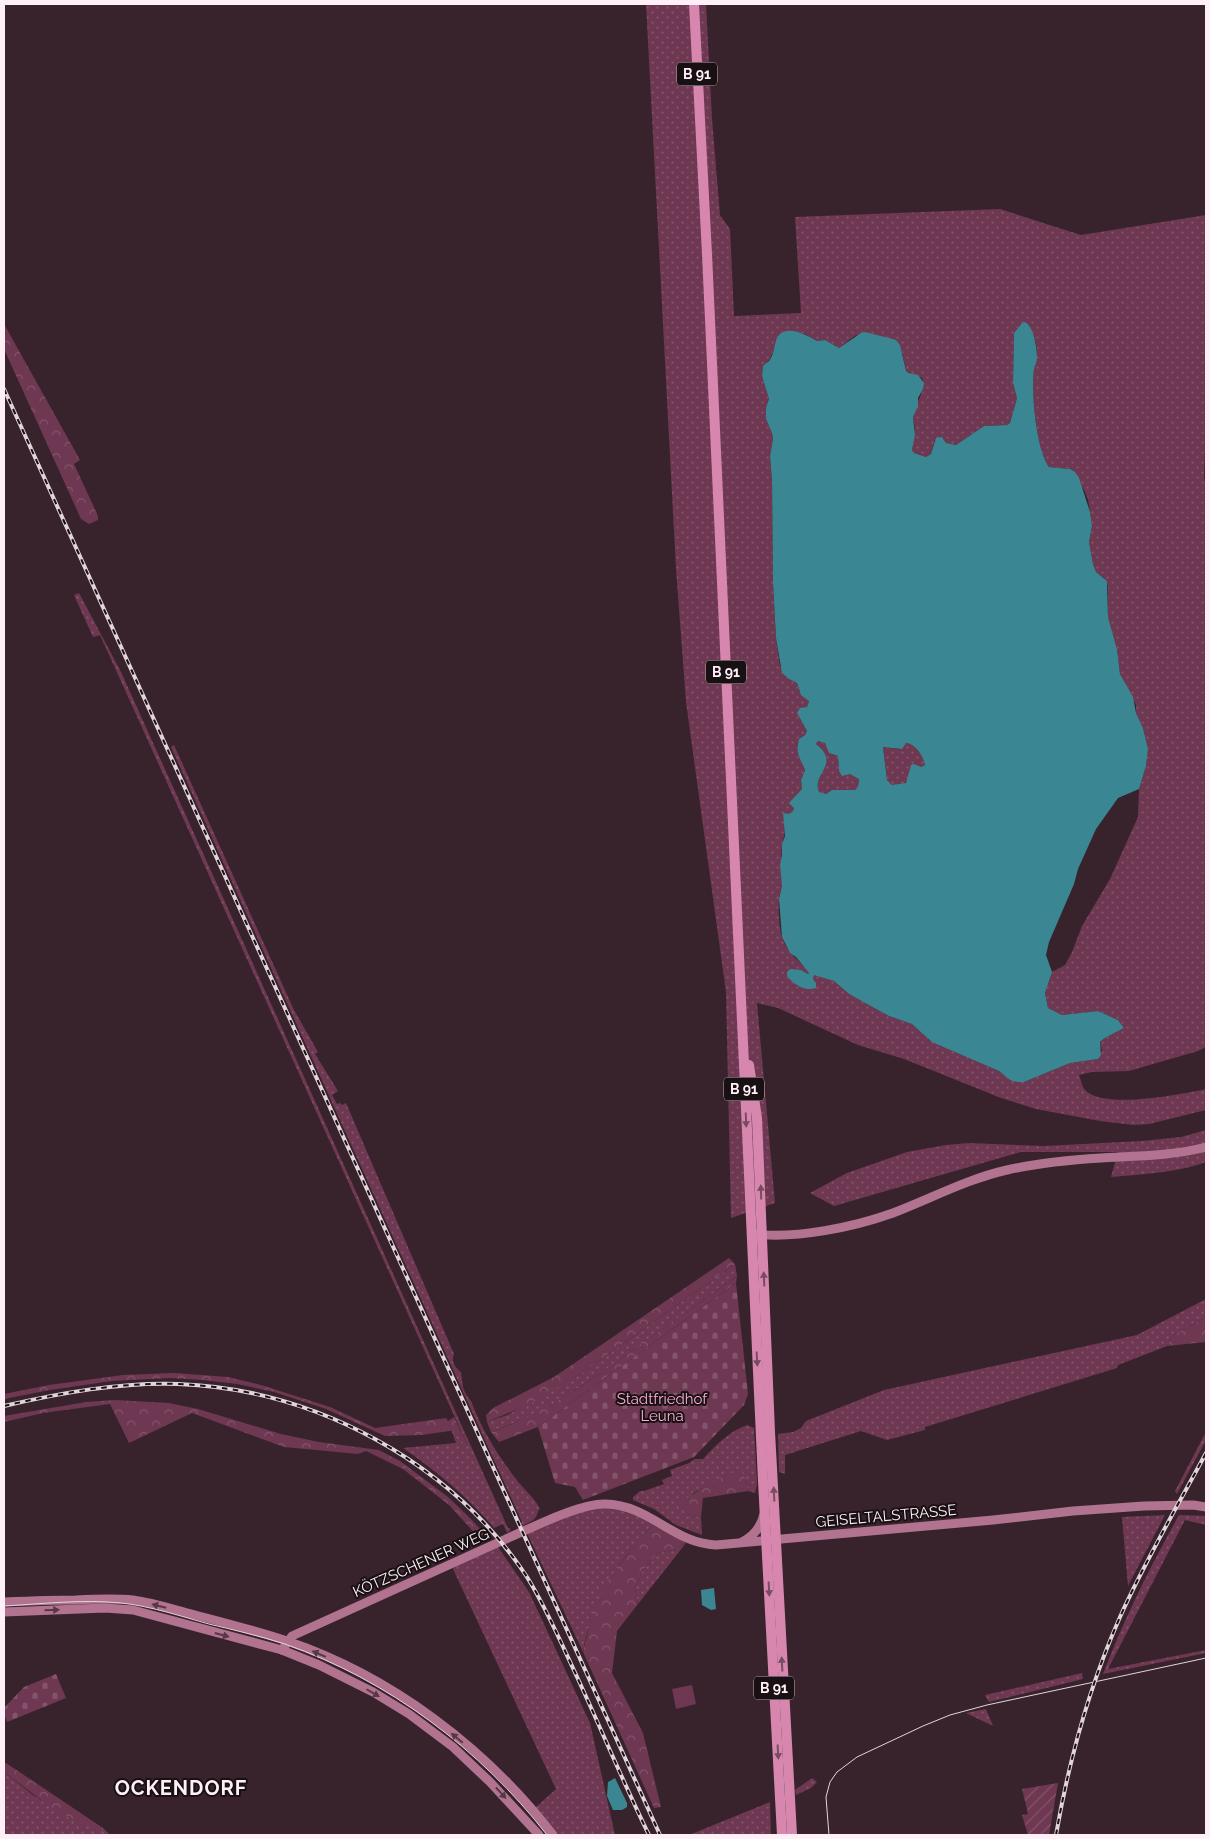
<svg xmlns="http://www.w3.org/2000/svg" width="1210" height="1839" font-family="Raleway,sans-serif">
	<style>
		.grass { fill: url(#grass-dots); fill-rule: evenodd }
		.forest { fill: url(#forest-crowns) }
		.cemetery { fill: url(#cemetery-stones) }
		.garden { fill: url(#garden-furrows) }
		.pitch { fill: #6e3752 }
		.water { fill: #3a8793; fill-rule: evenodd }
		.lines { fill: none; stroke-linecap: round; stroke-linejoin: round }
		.secondary { stroke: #b17390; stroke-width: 9 }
		.primary { stroke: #d787ad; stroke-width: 10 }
		.tram { stroke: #e3d4db; stroke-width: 1 }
		.rail-casing { stroke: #e3d4db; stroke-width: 4 }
		.rail { stroke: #191014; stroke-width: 2; stroke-dasharray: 5.5; stroke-linecap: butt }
		.oneway { fill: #784c60 }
		.oneway2 { fill: #563846 }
		.labels { text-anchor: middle; stroke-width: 4; stroke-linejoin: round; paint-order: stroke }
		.shield { fill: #191014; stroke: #b9adb2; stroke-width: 1 }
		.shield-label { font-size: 14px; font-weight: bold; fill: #fef0f6 }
		.park-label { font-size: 15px; fill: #f8afd0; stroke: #191014 }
		.street-label { font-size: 15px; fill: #fef0f6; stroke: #191014 }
		.district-label { font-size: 20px; font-weight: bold; letter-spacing: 1px; fill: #fef0f6; stroke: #191014 }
	</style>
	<defs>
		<pattern id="grass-dots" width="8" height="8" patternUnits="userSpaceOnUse" patternTransform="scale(1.25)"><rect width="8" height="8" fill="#6e3752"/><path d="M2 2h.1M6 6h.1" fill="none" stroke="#84546c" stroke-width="1.8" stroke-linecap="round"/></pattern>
		<pattern id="forest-crowns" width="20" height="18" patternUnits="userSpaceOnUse" patternTransform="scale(1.25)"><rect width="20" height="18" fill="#6e3752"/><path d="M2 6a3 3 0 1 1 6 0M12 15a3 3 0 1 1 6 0" fill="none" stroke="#84546c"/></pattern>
		<pattern id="cemetery-stones" width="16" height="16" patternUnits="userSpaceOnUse" patternTransform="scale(1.25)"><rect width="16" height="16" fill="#6e3752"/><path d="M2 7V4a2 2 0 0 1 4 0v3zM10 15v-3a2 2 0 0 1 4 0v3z" fill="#84546c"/></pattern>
		<pattern id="garden-furrows" width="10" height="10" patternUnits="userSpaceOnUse" patternTransform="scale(1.25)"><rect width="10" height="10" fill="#6e3752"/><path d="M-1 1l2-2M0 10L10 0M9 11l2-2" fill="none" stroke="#84546c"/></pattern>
	</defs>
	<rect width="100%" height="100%" fill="#38232d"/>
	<g class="grass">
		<path d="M646,4H706L712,119L720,215L730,229L734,316L801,313L795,217L1000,209L1081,235L1206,215V426L1204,477L1206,486V1047L1198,1051L1129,1071L1092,1072L1079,1075C1081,1080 1082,1087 1085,1090C1103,1110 1182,1094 1206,1089V1110L1149,1124L1134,1125L1100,1121L1036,1109L1001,1098L904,1059L858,1045L778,1008L757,1003L775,1203L731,1218L726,992L686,702L676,569ZM1022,323C1025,328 1031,333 1034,338C1039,348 1036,359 1034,369C1031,391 1036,449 1049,467L1070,469L1084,490L1088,499L1092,526L1089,542L1093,564L1096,572L1104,578L1108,586V617L1117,649L1120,674L1136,705V713L1143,728L1148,749L1146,766L1139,789L1138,817L1110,879L1082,926L1072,952L1065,965L1052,972L1045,993L1048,1008L1062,1015L1098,1011L1118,1020L1124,1028L1105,1038L1100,1043L1102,1051L1098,1059L1070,1063L1024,1082C1009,1083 1010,1078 999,1071L929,1040L926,1035L912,1024L889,1016L865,1003L849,994L834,981L814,974L813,979L816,983L798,986L787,976V972L801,970L808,974L810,973C800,961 786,952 782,937C779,926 778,909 779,898C780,894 781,890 782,886C783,869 779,854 784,836C786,830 783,821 784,813C789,814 793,814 795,808L793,805L802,789L801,780L805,770C801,758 795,752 799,739L805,735L807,731L799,717L805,708L807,707L809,701L799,690L797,683L789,679L780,666L776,638L773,583L772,480L770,456L773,439L772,433L766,419V407L769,399L762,376L763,366L770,359L780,334L788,331L805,334L817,341L825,340L839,348L856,335L902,352L906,371L922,378C927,392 914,403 913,417C913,421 915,425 915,429C915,436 913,443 912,450L914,453L926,457L931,454L935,440L943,438L946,443L956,445L984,426L1007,425L1010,423L1017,398L1013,383L1014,333Z"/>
		<path d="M79,593L121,672L508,1528H510V1531L507,1533L503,1524L494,1528C468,1497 437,1472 403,1448L456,1443L451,1429L457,1430L464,1444H467L100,635L93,637L74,595Z"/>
		<path d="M818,741L825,743L831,754L838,756L839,771C846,774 854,773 859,779L858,787L855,790H832L826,794L819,792C811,774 842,764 816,744Z"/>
		<path d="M906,743C916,744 923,756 925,765L921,767L910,768L908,780L903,785H892L887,780L883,747L899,749Z"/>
		<path d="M174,745L294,1010L318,1052L315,1054L338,1091L332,1095L337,1104L340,1103L342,1105L346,1103L454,1354C451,1362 455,1367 461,1372C463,1386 462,1390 471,1401C482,1430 497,1454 516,1479C523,1489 535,1498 540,1509L538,1511C537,1520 530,1522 522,1526L521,1523L522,1522L171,747Z"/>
		<path d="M1206,1130V1162C1176,1173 1143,1174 1111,1177L1118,1152H1021L834,1206L810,1193L847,1173L907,1152L946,1145L969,1143L1044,1146L1142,1141L1181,1137Z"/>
		<path d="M735,1264L737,1276L607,1369L560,1400L534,1415L491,1432L487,1422L507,1415L576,1377Z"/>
		<path d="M1206,1299V1317L1172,1336L1167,1346L1118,1365L1117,1368L925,1427V1430L887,1440L861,1431L785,1455V1474L779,1472L778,1434L793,1432L801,1428L806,1421L884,1390L1137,1335Z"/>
		<path d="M747,1425L754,1428L757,1484L755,1493L748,1491L746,1481L728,1475L693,1493L682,1513L701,1517L702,1535L676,1525L654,1509L633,1500V1497L640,1491H644L664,1484L662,1480L672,1476L670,1470L689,1463L695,1459H703C716,1445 728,1432 747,1425Z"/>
		<path d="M1206,1432V1440L1177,1494L1175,1491Z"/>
		<path d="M605,1508L632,1512L654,1524C618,1559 592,1603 583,1652L527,1533C555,1521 574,1512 605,1508Z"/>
		<path d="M1165,1515L1128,1586L1122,1517Z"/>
		<path d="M1179,1515L1206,1516V1525L1185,1520L1108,1669L1206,1650V1653L1103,1674C1124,1619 1150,1567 1179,1515Z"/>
		<path d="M686,1543L638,1604L635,1588L643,1570L658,1553L676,1549Z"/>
		<path d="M498,1547L529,1592L590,1723L615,1835H556L535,1808L556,1789L453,1569L455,1566Z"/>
		<path d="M1082,1673L1083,1679L989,1702L985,1695Z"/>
		<path d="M986,1709L993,1726L966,1713Z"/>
		<path d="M4,1772L33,1795L66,1816L103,1831V1828L110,1835H4Z"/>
		<path d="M812,1778L817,1782L811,1788L796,1795L795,1790Z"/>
		<path d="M770,1802L771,1835H689Z"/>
	</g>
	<g class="forest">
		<path d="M4,324L80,460L74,464L98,516V520L89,524L81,519L4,349Z"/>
		<path d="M729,1258L735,1264L576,1377L530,1404L487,1422L486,1415L493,1408L554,1377Z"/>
		<path d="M737,1276L736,1283L538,1427L499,1442L491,1432C547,1413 593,1379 640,1345C672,1322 705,1299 737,1276Z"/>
		<path d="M1206,1317V1342L1167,1346L1172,1336Z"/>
		<path d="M174,1373L228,1377L261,1385L330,1407L375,1428L446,1418L448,1421L454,1417L467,1444H464L456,1430L422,1435L385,1436L326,1409L274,1392L237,1384L202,1380L170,1378L112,1381L50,1390L4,1399V1394L49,1385L123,1375Z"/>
		<path d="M115,1400L169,1403L198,1409L281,1434L319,1442L379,1450L400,1461L448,1497L470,1518L484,1533L480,1539L449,1505L403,1469L366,1451L358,1454L284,1447L192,1413L129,1443L110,1404L43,1413L4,1422V1416L10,1415L86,1402Z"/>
		<path d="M741,1469L746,1481L748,1491L703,1498L701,1517L682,1513L678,1504L710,1483Z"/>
		<path d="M654,1524L686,1543L676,1549L658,1553L643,1570L635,1588L638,1604L617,1631L612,1673L643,1733L661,1807L654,1808L583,1652L591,1619L598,1600L609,1580L635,1543Z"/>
		<path d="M6,1763L103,1828V1831L100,1832L66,1816L53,1809L4,1772V1764Z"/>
	</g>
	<g class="cemetery">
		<path d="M736,1283L748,1394L744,1405L694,1457L583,1500L575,1487L555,1483L538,1427Z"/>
		<path d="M56,1674L66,1698L7,1722L4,1714V1708L24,1687Z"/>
	</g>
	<path class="garden" d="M1058,1783L1049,1835H1028L1022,1815L1028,1814L1022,1789Z"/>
	<path class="pitch" d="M692,1685L696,1704L676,1709L672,1689Z"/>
	<g class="water">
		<path d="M1025,322C1034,327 1037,348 1037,358C1037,362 1035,365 1034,369C1031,392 1036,449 1049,467L1070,469L1075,472L1079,478L1090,512L1092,526L1089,542L1093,564L1096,572L1107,581L1108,617L1117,649L1120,674L1133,697L1136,713L1143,728L1148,749L1146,766L1139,789L1118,798L1096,829L1078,869L1074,884L1049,942L1046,955L1052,972L1045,993L1048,1008L1062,1015L1098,1011L1118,1020L1124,1028L1105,1038L1100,1042L1101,1055L1098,1059L1070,1063L1024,1082C1009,1083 1009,1078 999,1071L932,1042L912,1024L889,1016L865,1003L849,994L834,981L814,975L813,979L816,983V988C805,992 793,984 787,976V972L790,969L801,970L808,974L809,973L796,957L790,953L782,937L779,899L782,886L780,865L782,855V844L785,836L783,813C789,814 793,814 794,808L789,803L802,789L801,780L805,770C800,757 795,754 799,739L805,735L807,731L797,713L800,708L807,707L809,701L801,695L797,683L789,679L782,673L776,638L773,583L772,480L770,456L773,439L772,433L766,419V407L769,399L762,376L763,366C764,364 767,363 769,361C774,355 774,345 777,338C785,323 807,335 817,341L825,340L839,348L861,333L865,332L889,338L896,340L900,345L906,371L909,373L918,375L924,383L923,389L918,398V406L913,417L915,435L912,450L914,453L926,457L931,454L936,438L942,437L946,443L956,445L984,426L1007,425L1010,423L1017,398L1013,383L1014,333L1022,323ZM818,741L825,743L829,753L838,756L839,771L842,776L850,774L859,779L858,787L855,790H832L826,794L819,792C811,774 842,764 816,744ZM906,743C916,744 923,756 925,765L921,767L914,764L911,765L906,783L892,785L887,780L883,747L902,749Z"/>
		<path d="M714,1588L716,1609L711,1610L702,1605L701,1590Z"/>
		<path d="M615,1778L627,1803V1807L622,1810H613L607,1796L608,1782Z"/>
	</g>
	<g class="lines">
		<g class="secondary">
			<path d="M755,1234C796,1239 854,1227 893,1213C930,1199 967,1179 1007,1170C1038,1163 1069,1160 1101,1158C1136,1156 1172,1156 1206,1147"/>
			<path d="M742,1542C754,1536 761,1527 764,1514"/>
			<path d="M4,1602C28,1601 52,1600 76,1600C95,1599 114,1598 133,1600C154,1603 175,1610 195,1615C226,1623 257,1631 287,1641C391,1676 486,1748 553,1835"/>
			<path d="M4,1612L105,1608L133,1610L282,1650L319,1665L373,1692L409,1714L453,1747L490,1782L539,1835"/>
			<path d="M282,1650L292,1636C363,1604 434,1571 506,1539C532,1528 577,1504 605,1504C651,1505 672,1543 716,1545L993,1520L1073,1511L1144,1506L1193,1505L1206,1507"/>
		</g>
		<g class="primary">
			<path d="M694,4L707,254L763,1481L782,1835"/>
			<path d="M749,1065L757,1118L770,1432L792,1835"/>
		</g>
		<g class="tram">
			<path d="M4,1606C42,1604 82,1599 121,1603C150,1606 180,1616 209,1624C234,1630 260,1636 285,1644C388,1680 480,1749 547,1835"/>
			<path d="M829,1835L826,1797L830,1782L837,1772L857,1757L923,1726L950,1715L987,1705L1206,1658"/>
		</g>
		<defs>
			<g id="rail">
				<path d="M4,389L660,1835"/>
				<path d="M4,1406C60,1393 120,1382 178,1384C315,1389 451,1462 527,1577C547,1609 562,1645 578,1679C602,1731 624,1784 649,1835"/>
				<path d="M1056,1835C1069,1760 1089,1687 1120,1617C1145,1561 1177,1507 1206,1453"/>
			</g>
		</defs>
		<use href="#rail" class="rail-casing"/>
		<use href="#rail" class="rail"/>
	</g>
	<defs><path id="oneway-solid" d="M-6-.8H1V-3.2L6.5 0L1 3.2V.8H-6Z" transform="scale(1.25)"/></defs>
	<g class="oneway">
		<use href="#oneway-solid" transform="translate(746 1120) rotate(88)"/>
		<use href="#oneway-solid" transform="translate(761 1192) rotate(-92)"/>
		<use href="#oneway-solid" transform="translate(764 1279) rotate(-93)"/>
		<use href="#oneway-solid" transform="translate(757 1359) rotate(87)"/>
		<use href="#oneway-solid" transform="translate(774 1494) rotate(-93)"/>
		<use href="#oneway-solid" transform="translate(769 1589) rotate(87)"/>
		<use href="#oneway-solid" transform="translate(782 1664) rotate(-93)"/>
		<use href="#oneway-solid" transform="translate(778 1752) rotate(87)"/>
	</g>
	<g class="oneway2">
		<use href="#oneway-solid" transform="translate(159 1606) rotate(-166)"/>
		<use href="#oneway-solid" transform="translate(52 1610) rotate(-1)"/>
		<use href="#oneway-solid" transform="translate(222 1635) rotate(15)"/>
		<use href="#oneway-solid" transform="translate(319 1654) rotate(-157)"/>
		<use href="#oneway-solid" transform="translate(373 1693) rotate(30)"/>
		<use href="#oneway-solid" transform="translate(457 1738) rotate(-140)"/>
		<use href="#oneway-solid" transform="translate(501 1793) rotate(47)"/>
	</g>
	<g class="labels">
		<g class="shield">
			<rect x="677" y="62.5" width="40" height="23" rx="4"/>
			<rect x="706" y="660.5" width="40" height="23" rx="4"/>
			<rect x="724" y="1077.5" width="40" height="23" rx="4"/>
			<rect x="754" y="1676.5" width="40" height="23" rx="4"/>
		</g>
		<g class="shield-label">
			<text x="697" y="79">B 91</text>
			<text x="726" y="677">B 91</text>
			<text x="744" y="1094">B 91</text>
			<text x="774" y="1693">B 91</text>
		</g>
		<g class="park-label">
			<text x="662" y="1404">Stadtfriedhof<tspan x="662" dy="17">Leuna</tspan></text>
		</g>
		<g class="street-label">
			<text transform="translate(886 1516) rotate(-5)" y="5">GEISELTALSTRASSE</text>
			<text transform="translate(421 1563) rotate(-24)" y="5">KÖTZSCHENER WEG</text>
		</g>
		<g class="district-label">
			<text x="181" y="1795">OCKENDORF</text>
		</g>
	</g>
	<rect width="1210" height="1839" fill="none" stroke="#fef0f6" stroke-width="10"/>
</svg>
